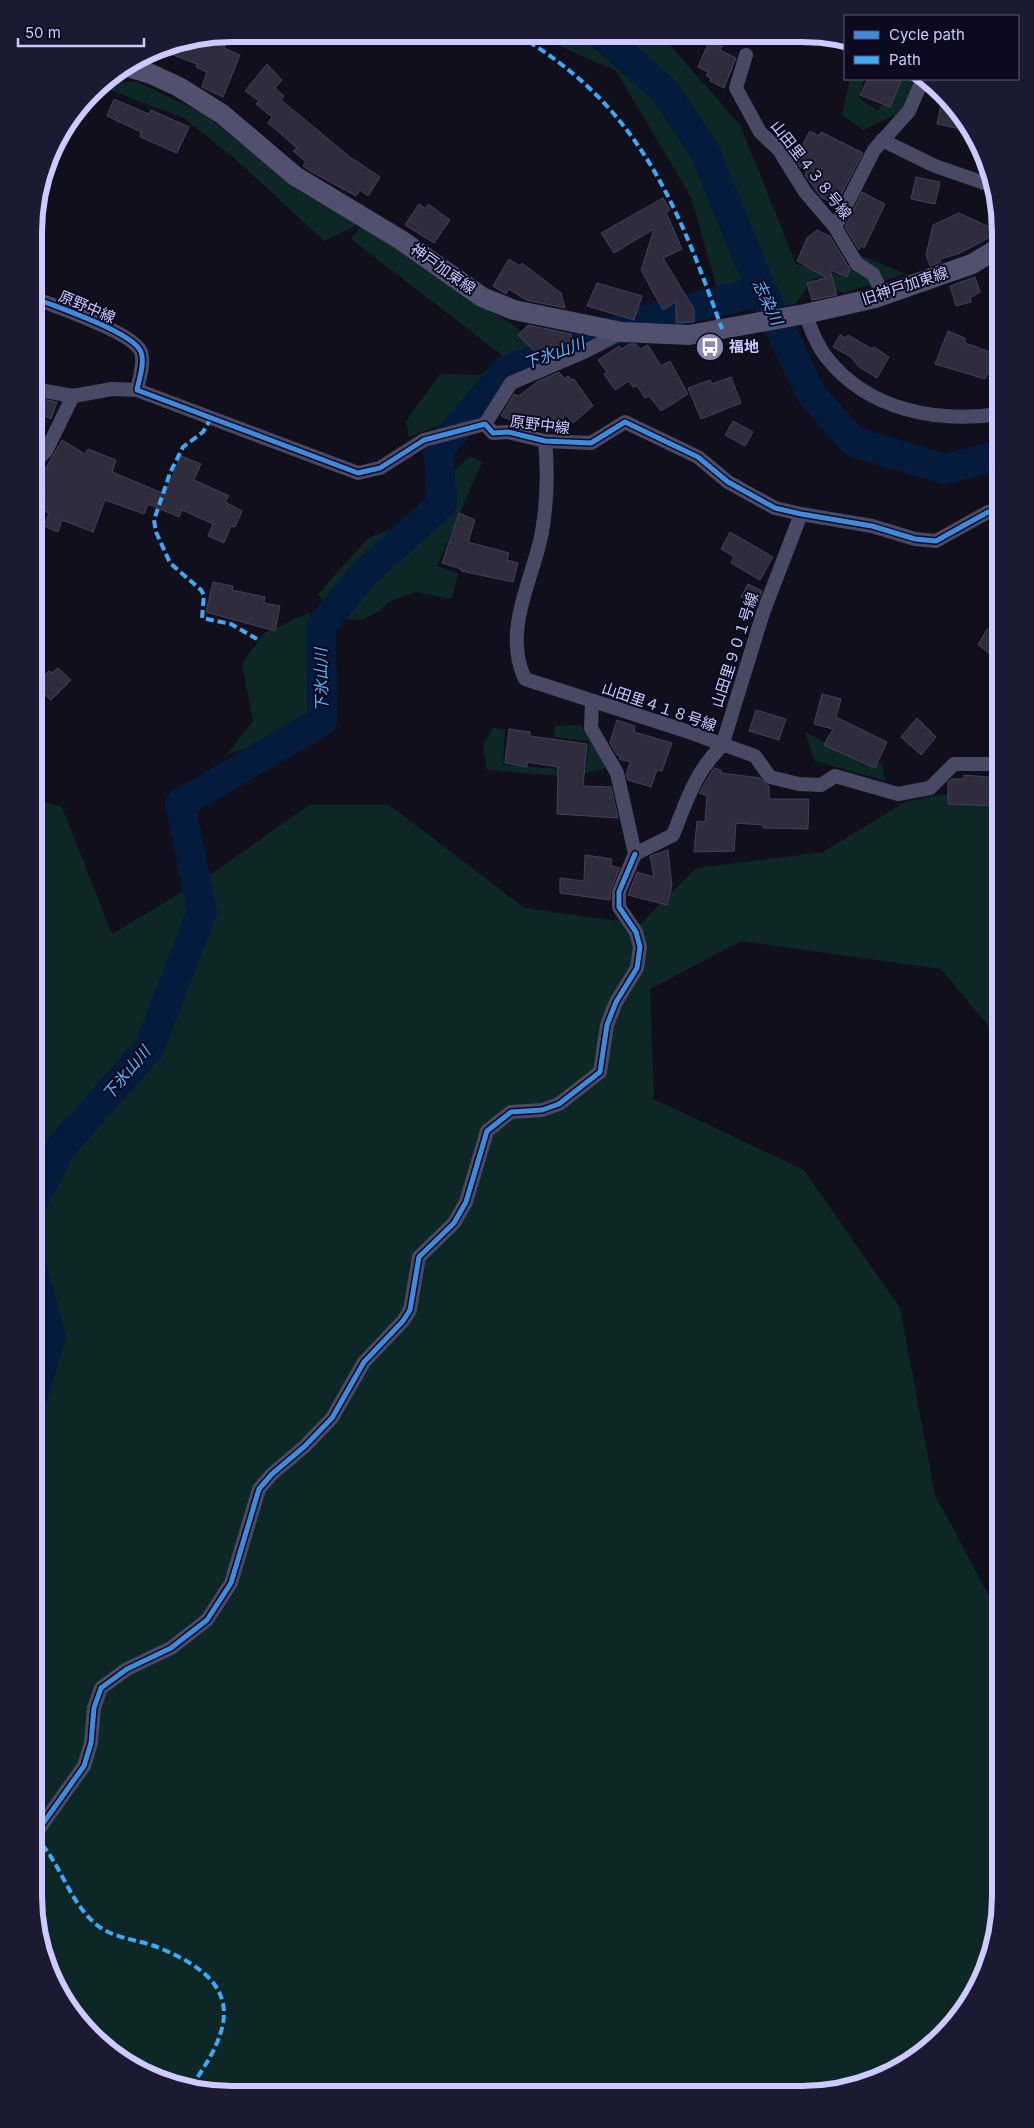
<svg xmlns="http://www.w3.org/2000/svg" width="1034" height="2128" font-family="Inter,'Noto Sans JP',sans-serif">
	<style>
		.green { fill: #0d2727 }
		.water { fill: #051b3d }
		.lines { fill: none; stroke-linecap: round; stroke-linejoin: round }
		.river { stroke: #051b3d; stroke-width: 30 }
		.building { fill: #2f2c3e; stroke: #44405a }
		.street { stroke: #4a4965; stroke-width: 14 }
		.secondary { stroke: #51506f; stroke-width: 20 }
		.quiet { stroke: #3fa9f5; stroke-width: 4; stroke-dasharray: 8 4; stroke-linecap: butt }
		.cycleway-casing { stroke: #0d0a20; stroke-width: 8 }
		.cycleway { stroke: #408adc; stroke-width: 5 }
		.labels { text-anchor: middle; stroke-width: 4; stroke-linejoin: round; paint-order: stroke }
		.street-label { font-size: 15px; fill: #cecaff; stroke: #0d0a20 }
		.poi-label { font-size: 15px; font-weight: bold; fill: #cecaff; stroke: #0d0a20; text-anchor: start }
		.water-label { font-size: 16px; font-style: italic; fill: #58b7ff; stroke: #0d0a20 }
		.rim { fill: none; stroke: #cecaff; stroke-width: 6 }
	</style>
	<rect width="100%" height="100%" fill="#100f1b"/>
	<g class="green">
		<path d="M538,36H662L740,125L796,264L838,275L862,256L906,274L843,293L815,278L795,304L724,313L691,197L616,71Z"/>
		<path d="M850,79H864L859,98L878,111L897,79H923L902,112L863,130L842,115Z"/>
		<path d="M103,82H137L205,114L296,189L357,225L324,241L241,164L184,118L99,86Z"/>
		<path d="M362,225L547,348L494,393L457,419L409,437L406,421L440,374L481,375L503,356L351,239Z"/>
		<path d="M34,415L49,421L34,449Z"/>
		<path d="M470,456L482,462L437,566L458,573L452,599L416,592L388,602L380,611L361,620L332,618L318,594L368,538L394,528Z"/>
		<path d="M309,613L329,663L331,721L226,755L253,721L242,664L264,633Z"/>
		<path d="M581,725L606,768L572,777L487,770L483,745L493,728L505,729L503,765L586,771L589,741L553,737L555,726Z"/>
		<path d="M805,732L840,749L882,764L885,781L815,761Z"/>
		<path d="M1000,783V1040L941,969L741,941L650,989L654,1099L804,1170L900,1308L935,1495L988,1594L1000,1600V1908L985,1971L959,2017L912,2061L865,2084L802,2094L206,2093L145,2074L102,2045L67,2006L44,1959L34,1896V1405L45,1406L66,1337L47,1268L39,1249L34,1247V799L62,807L112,934L207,877L309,805H389L525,908L640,924L696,868L823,852L905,802Z"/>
	</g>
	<path class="water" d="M34,1247L39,1249L47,1268L66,1337L45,1406L34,1405Z"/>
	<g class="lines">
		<g class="river">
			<path d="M603,36L665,91L704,150L762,291L811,394L854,442L945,469L1000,455"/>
			<path d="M34,1199L62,1146L149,1048L202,912L180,804L322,721L321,626L364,574L442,503L438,450L507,370L656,316L762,291"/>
		</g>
	</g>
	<g class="building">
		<path d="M711,37L723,43L720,50L736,58L724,88L710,81L711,78L706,76L708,72L698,67Z"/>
		<path d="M210,38L225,44L224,48L240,55L223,97L202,87L207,72L196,67L197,64L157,49Z"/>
		<path d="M267,64L282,80L275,88L284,96L281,100L350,157L380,177L368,196L360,190L356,196L310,171L303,166L306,162L293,151L297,148L268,123L272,117L256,104L259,101L245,91Z"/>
		<path d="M868,79H902L890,107L860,95Z"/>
		<path d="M943,95L967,122L971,131L937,124Z"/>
		<path d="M114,99L149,114L151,110L189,127L177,153L140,137L141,132L107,116Z"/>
		<path d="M810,131L819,136L821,132L863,153L836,205L821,197L805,175L807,170L800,167L795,159Z"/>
		<path d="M916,177L940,182L935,204L911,199Z"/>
		<path d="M862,192L885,204L864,248L861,246L859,250L845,227Z"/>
		<path d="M663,198L670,210L666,212L682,249L663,258L694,309V322L676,323V302L663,310L641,270L654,229L614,253L601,233Z"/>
		<path d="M419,204L426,209L428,204L450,220L434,243L405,225Z"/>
		<path d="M959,213L1000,232L958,254L940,259L941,262L930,266L926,255L933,225Z"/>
		<path d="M817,230L830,236L850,269L847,277L830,270L837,295L812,300L807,283L827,278L797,261L807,238Z"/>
		<path d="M509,259L520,266L522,263L561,293L565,308L526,300L509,289L506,294L493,286Z"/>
		<path d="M975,277L980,292L970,298L971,302L956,306L950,286Z"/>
		<path d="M597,283L642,296L634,320L587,306Z"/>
		<path d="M528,325L571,334L573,344L537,354L518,335Z"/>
		<path d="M948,331L965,338V343L996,354L995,355L1000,357V379L987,374L985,379L935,364Z"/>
		<path d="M840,335L846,338L848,335L872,349L874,347L889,357L877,378L859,367L851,357L833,347Z"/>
		<path d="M629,344H636L640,349L648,345L661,366L670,361L688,394L661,411L649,396L645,398L637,386L633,387L629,381L615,390L604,374L607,372L598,360L619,346L622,349Z"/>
		<path d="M559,372L565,379L568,376L572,380L574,379L593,406L573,423L565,414L557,433L536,424L534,429L528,428L501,416L514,394L519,396L537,382Z"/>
		<path d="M731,377L741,403L701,419L688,388L710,380L712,384Z"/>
		<path d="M37,398L57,402L51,419L34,412Z"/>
		<path d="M733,421L753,432L745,446L725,435Z"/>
		<path d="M62,440L85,454L88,449L116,460L112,472L165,494L181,456L201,464L194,480L229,496L225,502L242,511L235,527L231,526L224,543L208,536L213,524L182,510L179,517L148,504L144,514L105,500L93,532L62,520L58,532L44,526L49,513L40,509L46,494L34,487V477L40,469L44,471Z"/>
		<path d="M459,513L475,520L468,542L509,553L507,560L518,563L513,582L461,571V569L442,563Z"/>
		<path d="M730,532L773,557L760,580L731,563L734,557L721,549Z"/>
		<path d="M213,582L233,586L232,590L265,597L264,603L280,606L275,631L206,612Z"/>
		<path d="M748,584L762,591L757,605L741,597Z"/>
		<path d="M987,629L1000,637V661L978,645Z"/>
		<path d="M58,668L71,680L51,700L34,686L49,671L52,673Z"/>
		<path d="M822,694L841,699L836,717L887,742L875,768L824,745L833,729L814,724Z"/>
		<path d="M756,710L786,719L779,740L749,731Z"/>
		<path d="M917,718L936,737L921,755L901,737Z"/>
		<path d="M617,720L635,726L634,732L672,743L662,771L657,770L651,787L628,780L626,775L630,762L619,759L620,756L617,755L610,743Z"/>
		<path d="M509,729L530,732V736L587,744L583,786L611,787L618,818L557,814L558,767L527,762V767L505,763Z"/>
		<path d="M714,768L721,770V773L760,778L769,786V799H809L808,829L763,828V825L736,823L734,851L694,852L697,821L705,822L707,796L699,793Z"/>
		<path d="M964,775L1000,778V806L948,804V782L952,779H964Z"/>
		<path d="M668,850L672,886L667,905L628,895L637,872L654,877L650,856Z"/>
		<path d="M585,855L612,859L611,866L620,868L611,889L610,900L560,893V878L584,881Z"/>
	</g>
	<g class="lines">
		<g class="street">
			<path d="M746,55L736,88L760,132L779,150L805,192L835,227L857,264L873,274L883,295"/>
			<path d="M882,140L935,166L993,186"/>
			<path d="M835,227L874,150L909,111L923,79"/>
			<path d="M34,295L42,301C62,309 134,333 141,352C145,363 139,379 137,390L358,473L380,468L424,440L485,424L493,433L508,432L545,441L591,443L625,422L698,457L728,482L775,508L801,514L872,526L915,539L936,541L988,512L1000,511"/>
			<path d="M805,314C811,329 817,346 827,358C869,411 938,423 1000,414"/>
			<path d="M34,389L73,396L112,389L137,390"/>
			<path d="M485,424L511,383L586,351L622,332"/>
			<path d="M545,441C548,470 547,502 542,532C533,580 502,630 525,679L683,730L755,756L770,777L799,784L821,785L835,776L898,794L930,788L954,764H1000"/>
			<path d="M34,463L46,451L73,396"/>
			<path d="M592,702L591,728L617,773L635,854"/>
			<path d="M635,854L673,835C686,802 696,770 722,746L763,613L801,514"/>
			<path d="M34,1836L84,1766L91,1743L94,1708L101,1688L127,1669L171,1648L207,1620L231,1583L259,1489L272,1474L305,1446L332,1418L364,1362L403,1321L410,1310L419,1257L454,1223L466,1202L487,1131L511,1112L542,1110L559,1104L600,1072L607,1025L616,1002L637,968L640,947L636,932L619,907V892L635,854"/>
		</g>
		<path class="secondary" d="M127,67L151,74L179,87L222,114L295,176L401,240L482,297L514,310L622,332L689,335L805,314L875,298L972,264L1000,247"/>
		<g class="quiet">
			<path d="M518,36C536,45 555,59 571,72C654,140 687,232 722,329"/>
			<path d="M211,418L203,432L183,447L170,473L154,520L156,532L170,563L201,590L204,595L202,618L231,624L257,639"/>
			<path d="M34,1836C62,1862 69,1906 101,1928C120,1940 142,1940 162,1949C243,1983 236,2024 190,2088"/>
		</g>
		<defs>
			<g id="cycleway">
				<path d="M34,295L42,301C62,309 134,333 141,352C145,363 139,379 137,390L358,473L380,468L424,440L485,424L493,433L508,432L545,441L591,443L625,422L698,457L728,482L775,508L801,514L872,526L915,539L936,541L988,512L1000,511"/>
				<path d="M34,1836L84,1766L91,1743L94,1708L101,1688L127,1669L171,1648L207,1620L231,1583L259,1489L272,1474L305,1446L332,1418L364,1362L403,1321L410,1310L419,1257L454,1223L466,1202L487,1131L511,1112L542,1110L559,1104L600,1072L607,1025L616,1002L637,968L640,947L636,932L619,907V892L635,854"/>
			</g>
		</defs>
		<use href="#cycleway" class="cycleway-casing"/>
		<use href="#cycleway" class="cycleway"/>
	</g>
	<defs>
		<symbol id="bus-disc" viewBox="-11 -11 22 22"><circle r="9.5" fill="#8c89af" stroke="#0d0a20"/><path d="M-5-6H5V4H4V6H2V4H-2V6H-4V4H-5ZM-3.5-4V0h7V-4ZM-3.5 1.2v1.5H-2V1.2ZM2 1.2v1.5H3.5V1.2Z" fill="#fff"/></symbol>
	</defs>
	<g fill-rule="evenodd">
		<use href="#bus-disc" x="694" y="331" width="32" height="32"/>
	</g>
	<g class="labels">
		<g class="street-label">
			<text transform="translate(811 170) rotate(52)" y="5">山田里４３８号線</text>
			<text transform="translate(443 269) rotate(35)" y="5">神戸加東線</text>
			<text transform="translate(905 286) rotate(-18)" y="5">旧神戸加東線</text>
			<text transform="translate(87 307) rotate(23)" y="5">原野中線</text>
			<text transform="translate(540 425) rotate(7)" y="5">原野中線</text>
			<text transform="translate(735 650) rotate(-72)" y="5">山田里９０１号線</text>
			<text transform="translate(659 707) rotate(19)" y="5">山田里４１８号線</text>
		</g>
		<g class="poi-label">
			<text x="729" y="352">福地</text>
		</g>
		<g class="water-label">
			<text transform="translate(768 302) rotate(65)" y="6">志染川</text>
			<text transform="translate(554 353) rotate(-20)" y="6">下氷山川</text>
			<text transform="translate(321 680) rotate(-91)" y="6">下氷山川</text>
			<text transform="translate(126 1073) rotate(-50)" y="6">下氷山川</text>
		</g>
	</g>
	<path d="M0 0H1034V2128H0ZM232 42H802A190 190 0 0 1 992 232V1896A190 190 0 0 1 802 2086H232A190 190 0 0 1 42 1896V232A190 190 0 0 1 232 42Z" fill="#1c1932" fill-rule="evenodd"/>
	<path class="rim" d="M232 42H802A190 190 0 0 1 992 232V1896A190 190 0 0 1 802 2086H232A190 190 0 0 1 42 1896V232A190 190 0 0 1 232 42Z"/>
	<rect x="844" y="15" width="175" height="65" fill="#0d0a20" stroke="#5a5779"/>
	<rect x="854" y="31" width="25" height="8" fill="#408adc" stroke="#5a5779"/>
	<text x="889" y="40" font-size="15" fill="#cecaff">Cycle path</text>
	<rect x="854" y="56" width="25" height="8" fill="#3fa9f5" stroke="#5a5779"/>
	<text x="889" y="65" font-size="15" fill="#cecaff">Path</text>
	<path d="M18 38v8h126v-8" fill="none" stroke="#cecaff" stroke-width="2.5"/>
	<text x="25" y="38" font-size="15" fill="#cecaff" stroke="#0d0a20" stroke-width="4" paint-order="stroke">50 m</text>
</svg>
